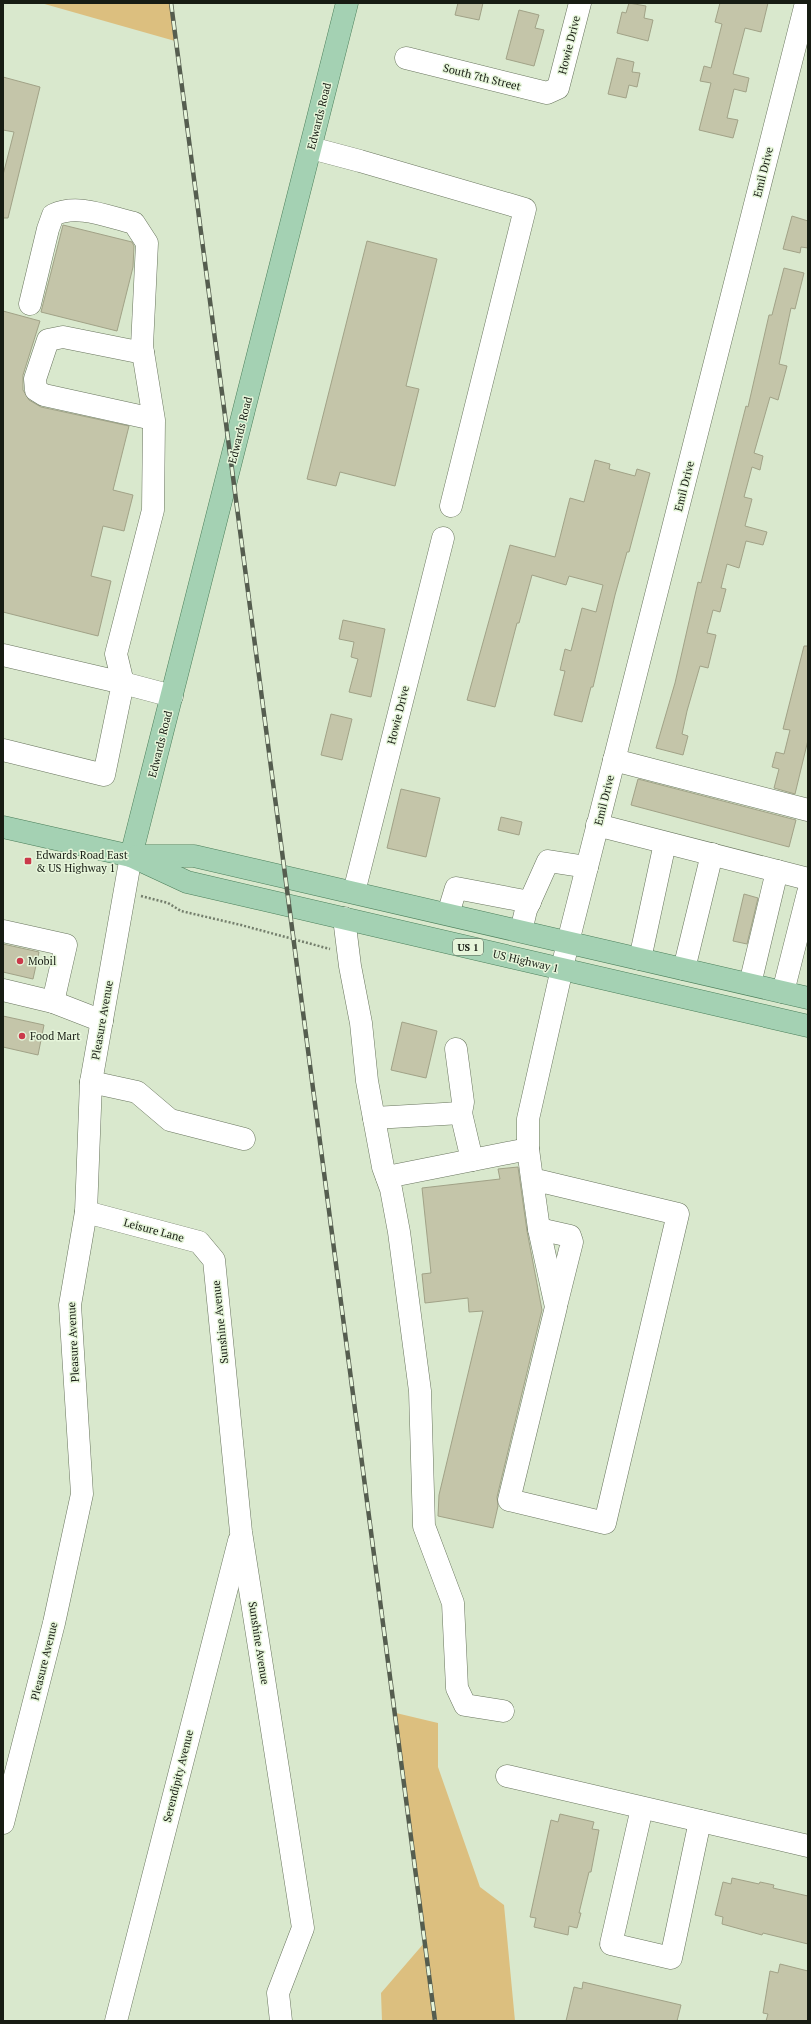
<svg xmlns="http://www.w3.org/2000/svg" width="811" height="2024" font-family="'PT Serif',serif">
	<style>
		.green { fill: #dcbf7f }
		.building { fill: #c4c5a9; stroke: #a1a287 }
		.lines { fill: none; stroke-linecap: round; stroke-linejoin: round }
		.minor-casing { stroke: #69755e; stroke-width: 23 }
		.major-casing { stroke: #4b7e5a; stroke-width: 23 }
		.path { stroke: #747e6c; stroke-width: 2.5; stroke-dasharray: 2 2; stroke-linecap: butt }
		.minor { stroke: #fff; stroke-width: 22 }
		.major { stroke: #a4d1b3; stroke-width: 22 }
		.rail-casing { stroke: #555d4f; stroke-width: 4.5 }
		.rail { stroke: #e6f5da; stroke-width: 3; stroke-dasharray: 9; stroke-linecap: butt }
		.poi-dot { fill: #ca394a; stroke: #e6f5da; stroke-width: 1.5 }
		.labels { text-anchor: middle; stroke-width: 3; stroke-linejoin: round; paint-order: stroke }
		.shield { fill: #e6f5da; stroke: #555d4f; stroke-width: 1 }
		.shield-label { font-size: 10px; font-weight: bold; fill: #171c13 }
		.street-label { font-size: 11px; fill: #171c13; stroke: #e6f5da }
		.poi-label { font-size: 11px; fill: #171c13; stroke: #e6f5da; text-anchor: start }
	</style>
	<rect width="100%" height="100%" fill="#d9e8cd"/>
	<g class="green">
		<path d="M41,3H170L175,41Z"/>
		<path d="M396,1713L438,1723V1767L480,1887L504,1905L515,2021H382L381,1993L425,1942Z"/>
	</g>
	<g class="building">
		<path d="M458,3H483L479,20L455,15Z"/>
		<path d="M629,3L646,6L644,18L653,20L648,41L617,33L622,12L626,13Z"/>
		<path d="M720,3H768L761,32L745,28L733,74L749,78L746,92L734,89L727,118L738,120L733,138L699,130L711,83L700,81L704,66L711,68L722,24L715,22Z"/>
		<path d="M519,10L539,15L535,28L544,30L534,66L506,59Z"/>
		<path d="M617,58L634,62L632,72L640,73L637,87L629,85L626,98L608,94Z"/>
		<path d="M3,77L40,87L8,218H3V175L14,132L3,130Z"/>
		<path d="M792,216L808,221V248L801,247L800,253L783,249Z"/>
		<path d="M63,225L132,242L134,246L133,267L117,331L41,312Z"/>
		<path d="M367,241L437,259L406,386L419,389L395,486L340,472L336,486L307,479Z"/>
		<path d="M784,268L804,273L795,309L791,308L779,364L787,366L778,400L770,397L754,453L763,456L760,470L752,467L744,497L752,499L745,526L767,532L763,545L746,541L739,568L727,564L721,588L726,589L720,612L713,610L707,633L716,635L708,668L700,666L687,711L682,734L688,736L683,755L656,748L675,683L698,582L701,583L746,406L748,407L769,315H772Z"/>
		<path d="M3,311L40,321L23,375V390L29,400L41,407L129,426L113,490L133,495L124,531L103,526L91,576L111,581L98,636L3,612Z"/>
		<path d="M595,460L610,464L609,469L635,476L637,469L650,473L629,552H627L615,595L593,687H591L582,722L554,715L565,671L560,670L565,649L571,651L582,608L596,612L603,585L569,576L566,585L532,575L519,623H517L495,707L467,700L510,545L555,557L570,498L584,502Z"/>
		<path d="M343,620L385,629L371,697L349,692L358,659L351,657L354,642L339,639Z"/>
		<path d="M804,646H808V740L795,794L774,788L779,769L772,767L776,752L784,754L790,730L783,729Z"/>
		<path d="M331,714L352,719L342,760L321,755Z"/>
		<path d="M638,779L796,820L789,847L631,805Z"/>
		<path d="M401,789L440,798L426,857L387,848Z"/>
		<path d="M501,817L522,822L519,835L498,830Z"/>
		<path d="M744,894L758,898L747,944L733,941Z"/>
		<path d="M3,944L39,952L33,979L3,972Z"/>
		<path d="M3,1016L44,1025L38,1055L3,1047Z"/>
		<path d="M402,1022L437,1031L426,1078L391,1070Z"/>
		<path d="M518,1167L527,1231L542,1310L497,1497L498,1506L493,1528L438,1516L439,1495L483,1311L469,1312L468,1298L425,1303L422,1274L431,1273L422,1188L500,1179L498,1169Z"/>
		<path d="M560,1814L594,1822L592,1829L599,1830L591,1872H589L579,1913H581L577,1928L569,1926L568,1935L534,1927L536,1918L530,1917L551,1820L558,1822Z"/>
		<path d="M732,1878L759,1884L760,1882L774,1885L773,1888L808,1896V1944L763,1933L762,1935L722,1924L723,1917L715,1915L723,1882L731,1884Z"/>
		<path d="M780,1964L808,1971V2021H766L768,2014L763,2013L770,1971L778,1973Z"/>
		<path d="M583,1982L681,2005L677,2021H566L574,1987L582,1989Z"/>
	</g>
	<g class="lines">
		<defs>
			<g id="minor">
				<path d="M406,58L547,93L558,88L580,3"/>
				<path d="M311,148L360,161L525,209L451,506"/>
				<path d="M30,304L48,229L53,215C78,203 108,217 134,223L147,243L142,346L154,420L153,510L116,654L123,683L172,696"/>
				<path d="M143,353L63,337L48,340L35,379L36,390L44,395L153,419"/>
				<path d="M3,655L123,683L104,775L3,750"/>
				<path d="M614,760L808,810"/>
				<path d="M597,825L808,879"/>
				<path d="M354,892L443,538"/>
				<path d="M448,914L456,888L530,902"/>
				<path d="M344,918L350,966L361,1023L367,1081L383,1167L391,1189L399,1232L420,1391L424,1526L453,1603L457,1688L465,1705L503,1711"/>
				<path d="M3,931L66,945L53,1002"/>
				<path d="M521,931L526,910L548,861L587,867"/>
				<path d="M640,959L665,843"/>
				<path d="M684,969L712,854"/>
				<path d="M750,984L777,871"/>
				<path d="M3,990L53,1002L102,1021"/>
				<path d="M783,992L808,893"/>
				<path d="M91,1082L137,1092L170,1120L244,1139"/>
				<path d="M461,1113L472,1160"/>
				<path d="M374,1118L461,1113L463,1102L456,1049"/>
				<path d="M387,1177L528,1149"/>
				<path d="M532,1179L678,1214L605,1523L509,1500L556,1307L539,1229L532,1179L528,1149V1119L568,942L806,3"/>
				<path d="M86,1212L199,1242L214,1260L241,1532L303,1928L278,1993L281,2021"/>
				<path d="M539,1229L570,1236L572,1242L557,1302"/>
				<path d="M507,1776L808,1846"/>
				<path d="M642,1808L611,1944L671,1958L700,1821"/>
				<path d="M3,1823L54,1623L82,1494L70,1305L86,1212L91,1082L131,856"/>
				<path d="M116,2021L239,1541"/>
			</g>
			<g id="major">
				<path d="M3,827L131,856L187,882L808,1026"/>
				<path d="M131,856L347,3"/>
				<path d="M137,856H194L808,998"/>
			</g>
		</defs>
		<use href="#minor" class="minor-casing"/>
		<use href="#major" class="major-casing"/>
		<path class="path" d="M141,896L168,903L181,911L241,925L330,949"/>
		<use href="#minor" class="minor"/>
		<use href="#major" class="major"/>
		<defs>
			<path id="rail" d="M171,3L435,2021"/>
		</defs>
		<use href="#rail" class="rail-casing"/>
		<use href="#rail" class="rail"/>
	</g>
	<g class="poi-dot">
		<rect x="24" y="857" width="8" height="8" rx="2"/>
		<circle cx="20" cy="961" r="4"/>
		<circle cx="22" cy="1036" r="4"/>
	</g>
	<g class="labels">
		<rect class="shield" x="453" y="939" width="30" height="16" rx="3"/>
		<g class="shield-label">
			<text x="468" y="951">US 1</text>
		</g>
		<g class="street-label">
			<text transform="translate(569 45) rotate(-76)" y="4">Howie Drive</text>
			<text transform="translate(482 77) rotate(14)" y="4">South 7th Street</text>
			<text transform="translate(319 116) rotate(-76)" y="4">Edwards Road</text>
			<text transform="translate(763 172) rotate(-76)" y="4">Emil Drive</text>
			<text transform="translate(240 430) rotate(-76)" y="4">Edwards Road</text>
			<text transform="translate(684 486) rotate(-76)" y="4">Emil Drive</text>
			<text transform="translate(398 715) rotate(-76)" y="4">Howie Drive</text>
			<text transform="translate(160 744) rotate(-76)" y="4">Edwards Road</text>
			<text transform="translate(604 800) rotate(-76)" y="4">Emil Drive</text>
			<text transform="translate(526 961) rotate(13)" y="4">US Highway 1</text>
			<text transform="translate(102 1020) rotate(-80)" y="4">Pleasure Avenue</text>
			<text transform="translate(154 1230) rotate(15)" y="4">Leisure Lane</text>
			<text transform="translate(220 1322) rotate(-96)" y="4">Sunshine Avenue</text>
			<text transform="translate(73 1342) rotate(-93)" y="4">Pleasure Avenue</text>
			<text transform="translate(259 1643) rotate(81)" y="4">Sunshine Avenue</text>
			<text transform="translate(44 1661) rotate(-76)" y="4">Pleasure Avenue</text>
			<text transform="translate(178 1776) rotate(-76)" y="4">Serendipity Avenue</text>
		</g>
		<g class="poi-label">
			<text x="36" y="859">Edwards Road East<tspan x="36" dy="13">&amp; US Highway 1</tspan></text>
			<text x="28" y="965">Mobil</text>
			<text x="30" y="1040">Food Mart</text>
		</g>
	</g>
	<rect width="811" height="2024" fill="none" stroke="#171c13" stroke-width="8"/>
</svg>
